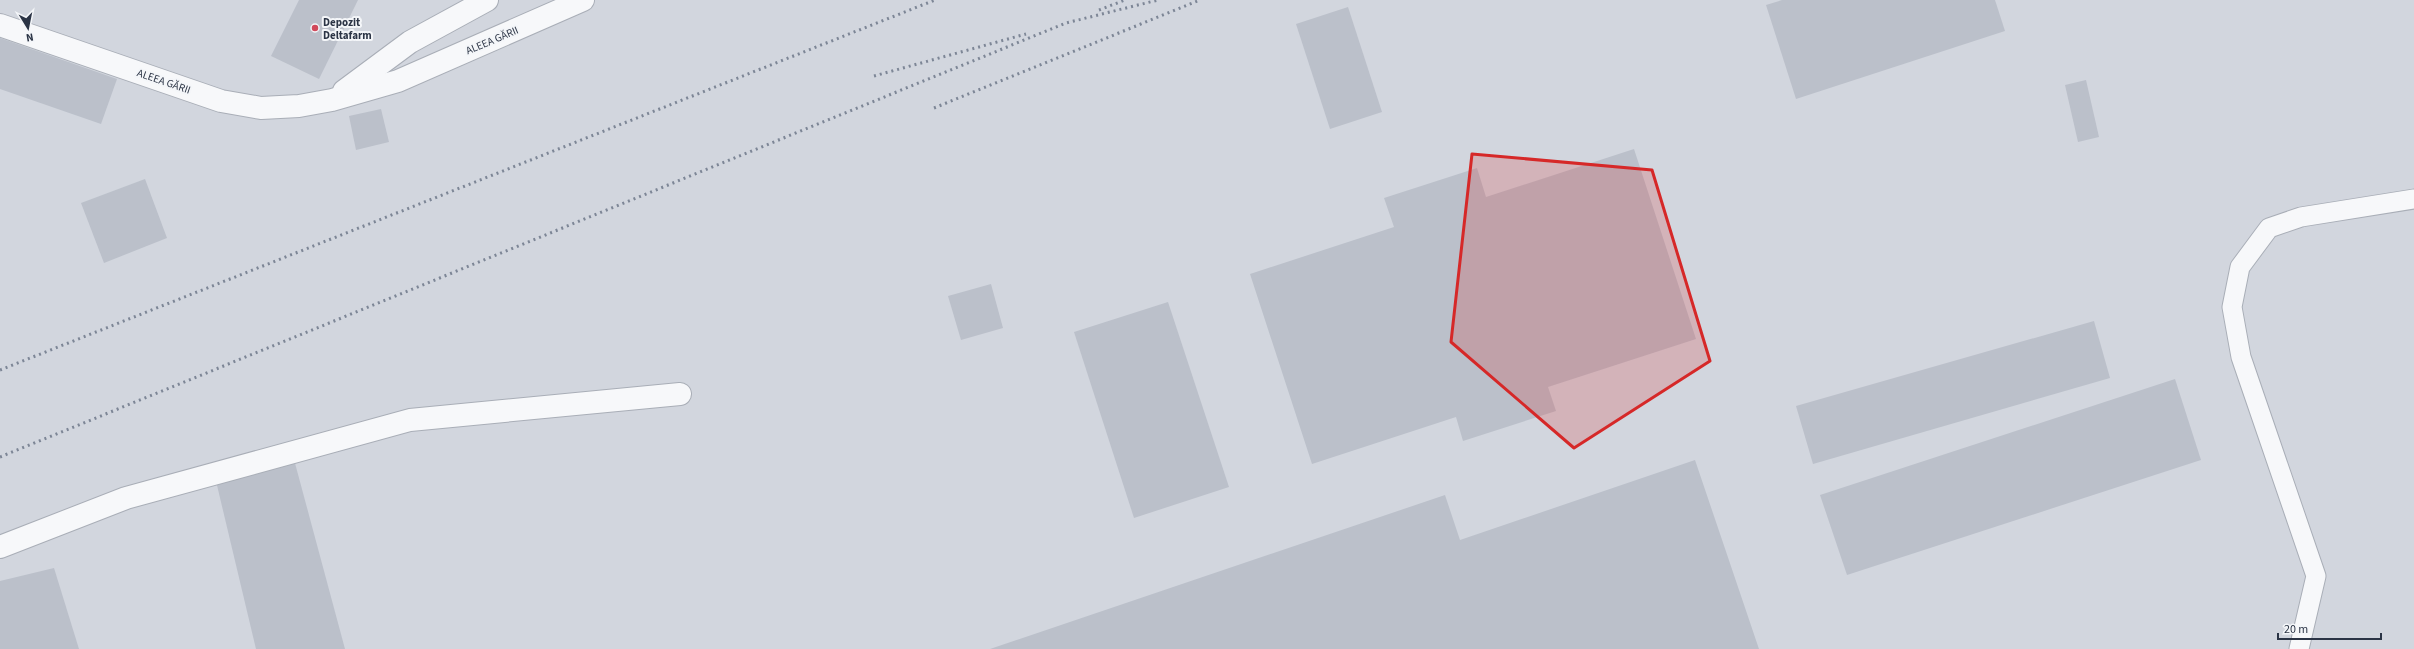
<svg xmlns="http://www.w3.org/2000/svg" width="2414" height="649" font-family="'Source Sans 3',sans-serif">
	<style>
		.built { fill: #d2d6de }
		.building { fill: #bbc0ca }
		.lines { fill: none; stroke-linecap: round; stroke-linejoin: round }
		.lane-casing { stroke: #a9aeb7; stroke-width: 21 }
		.street-casing { stroke: #a9aeb7; stroke-width: 24 }
		.lane { stroke: #f7f8fa; stroke-width: 19 }
		.street { stroke: #f7f8fa; stroke-width: 22 }
		.rail { stroke: #7d8696; stroke-width: 3; stroke-dasharray: 2 4; stroke-linecap: butt }
		.marked { fill: #d62828; fill-opacity: 0.2; stroke: #d62828; stroke-width: 3; stroke-linejoin: round }
		.poi-dot { fill: #d1495b; stroke: #f4f6f9; stroke-width: 1.5 }
		.labels { text-anchor: middle; stroke-width: 4; stroke-linejoin: round; paint-order: stroke }
		.poi-label { font-size: 11px; font-weight: bold; fill: #2b3445; stroke: #f4f6f9; text-anchor: start }
		.street-label { font-size: 11px; fill: #2b3445; stroke: #f4f6f9 }
	</style>
	<rect width="100%" height="100%" fill="#e4e7ec"/>
	<rect class="built" x="0" y="0" width="2414" height="649"/>
	<g class="building">
		<path d="M299,0H358L319,79L271,56Z"/>
		<path d="M1782,0H1995L2005,31L1796,99L1766,5Z"/>
		<path d="M1348,7L1382,112L1330,129L1296,24Z"/>
		<path d="M0,38L117,79L101,124L0,89Z"/>
		<path d="M2086,80L2099,137L2078,142L2065,85Z"/>
		<path d="M381,109L389,142L356,150L349,116Z"/>
		<path d="M1634,149L1696,339L1548,387L1556,411L1463,441L1456,417L1312,464L1250,274L1394,227L1384,198L1477,168L1486,197Z"/>
		<path d="M145,179L167,238L104,263L81,203Z"/>
		<path d="M991,284L1003,328L961,340L948,296Z"/>
		<path d="M1168,302L1229,487L1134,518L1074,332Z"/>
		<path d="M2094,321L2110,378L1813,464L1796,406Z"/>
		<path d="M2175,379L2201,460L1847,575L1820,495Z"/>
		<path d="M292,452L345,649H256L216,481Z"/>
		<path d="M1695,460L1759,649H990L1445,495L1460,540Z"/>
		<path d="M54,568L79,649H0V581Z"/>
	</g>
	<g class="lines">
		<defs>
			<path id="lane" d="M2299,649L2316,576L2241,357L2232,307L2240,267L2269,228L2301,217L2414,199"/>
			<g id="street">
				<path d="M0,25L221,101L261,108L299,106L332,100L398,81L583,0"/>
				<path d="M344,91L410,42L487,0"/>
				<path d="M0,547L126,498L410,420L680,394"/>
			</g>
		</defs>
		<use href="#lane" class="lane-casing"/>
		<use href="#street" class="street-casing"/>
		<use href="#lane" class="lane"/>
		<use href="#street" class="street"/>
		<g class="rail">
			<path d="M1099,10L1125,0"/>
			<path d="M874,76L1026,34"/>
			<path d="M934,108L1200,0"/>
			<path d="M0,370L935,0"/>
			<path d="M0,457L1066,23L1158,0"/>
		</g>
	</g>
	<path class="marked" d="M1472,154L1652,170L1710,361L1574,448L1451,342Z"/>
	<circle class="poi-dot" cx="315" cy="28" r="4"/>
	<g class="labels">
		<g class="poi-label">
			<text x="323" y="26">Depozit<tspan x="323" dy="13">Deltafarm</tspan></text>
		</g>
		<g class="street-label">
			<text transform="translate(492 40) rotate(-23)" y="4">ALEEA GĂRII</text>
			<text transform="translate(164 81) rotate(19)" y="4">ALEEA GĂRII</text>
		</g>
	</g>
	<g transform="translate(28 28) rotate(170)" stroke="#f4f6f9" stroke-width="3" paint-order="stroke">
	<path d="M0-3L7 15L0 10L-7 15Z" fill="#2b3445"/>
	<text y="-6" font-size="11" font-weight="bold" text-anchor="middle" fill="#2b3445">N</text>
	</g>
	<path d="M2278 633v6h103v-6" fill="none" stroke="#2b3445" stroke-width="2"/>
	<text x="2284" y="633" font-size="12" fill="#2b3445" stroke="#f4f6f9" stroke-width="3" paint-order="stroke">20 m</text>
</svg>
